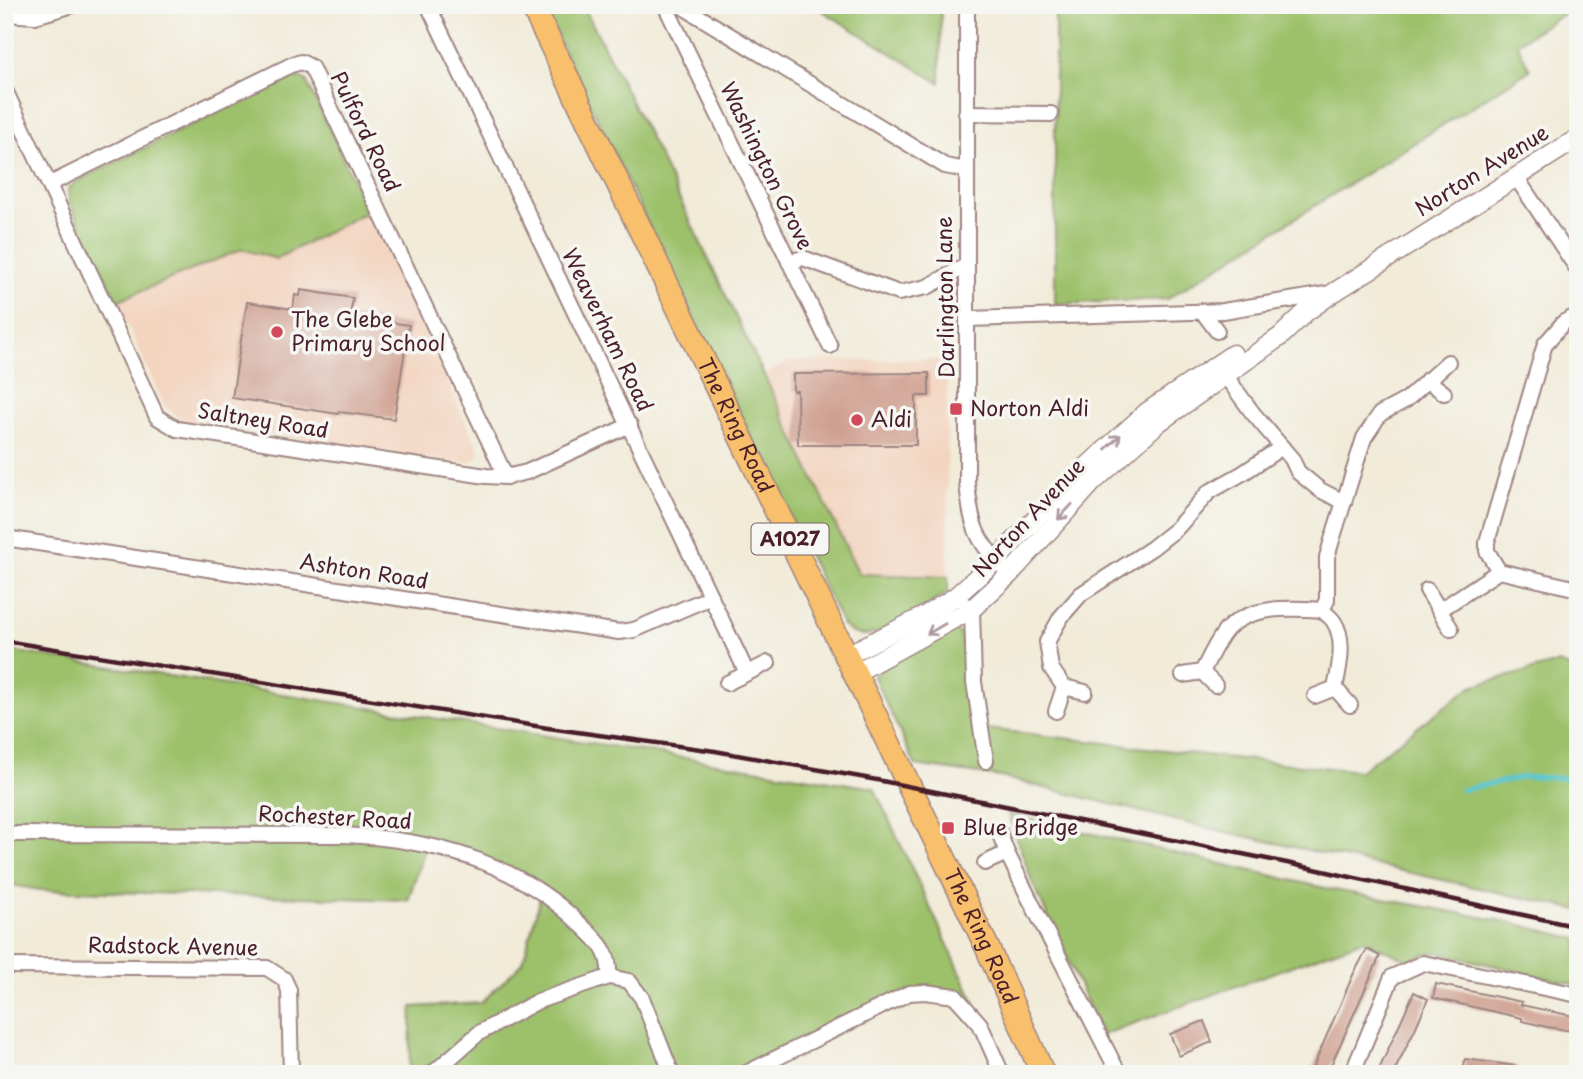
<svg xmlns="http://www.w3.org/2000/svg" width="1583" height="1079" font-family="'Playpen Sans',sans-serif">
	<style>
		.built { fill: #f3d4bf }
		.green { fill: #9cc16b; stroke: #73704b; stroke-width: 2 }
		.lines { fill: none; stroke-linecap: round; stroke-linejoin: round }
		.stream { stroke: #5ac7d1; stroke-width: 4.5 }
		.building { fill: #ce9d8d }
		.minor-casing { stroke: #9e8582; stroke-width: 18 }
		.tertiary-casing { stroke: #9e8582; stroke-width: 21 }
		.primary-casing { stroke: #9e8582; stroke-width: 26 }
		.minor { stroke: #fff; stroke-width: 14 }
		.tertiary { stroke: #fff; stroke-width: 18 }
		.primary { stroke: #f8bf6c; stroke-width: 23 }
		.rail { stroke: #4a1f2b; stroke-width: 4.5 }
		.oneway { stroke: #ae9aa0 }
		.poi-dot { fill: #d1495b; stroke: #f6f6f2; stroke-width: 2.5 }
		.labels { text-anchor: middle; stroke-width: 7; stroke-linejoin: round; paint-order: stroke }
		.shield { fill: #f6f6f2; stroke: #7e6067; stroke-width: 2 }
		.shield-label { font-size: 19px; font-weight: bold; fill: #4a1f2b }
		.street-label { font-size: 21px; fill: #4a1f2b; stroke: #f6f6f2 }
		.poi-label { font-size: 21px; fill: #4a1f2b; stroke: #f6f6f2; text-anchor: start }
	</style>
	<rect width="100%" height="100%" fill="#f6f6f2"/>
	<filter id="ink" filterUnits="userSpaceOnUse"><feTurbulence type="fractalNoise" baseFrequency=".0143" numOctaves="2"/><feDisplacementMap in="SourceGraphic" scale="14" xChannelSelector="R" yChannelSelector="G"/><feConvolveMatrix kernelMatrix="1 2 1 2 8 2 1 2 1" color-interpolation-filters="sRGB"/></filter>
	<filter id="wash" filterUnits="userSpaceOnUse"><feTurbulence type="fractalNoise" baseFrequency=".00686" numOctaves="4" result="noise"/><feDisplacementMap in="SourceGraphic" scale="28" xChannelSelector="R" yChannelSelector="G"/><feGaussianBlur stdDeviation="1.57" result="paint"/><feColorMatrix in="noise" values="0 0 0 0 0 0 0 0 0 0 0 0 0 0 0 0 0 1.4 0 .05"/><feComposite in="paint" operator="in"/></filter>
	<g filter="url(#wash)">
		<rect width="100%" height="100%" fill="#f1ebd8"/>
		<g class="built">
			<path d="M368,211L481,454L469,463L454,462L182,420L164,405L117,301L242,249L276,259Z"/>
			<path d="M947,359L948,577L859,574L763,376L791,361Z"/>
		</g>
		<g class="green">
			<path d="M542,5H583L659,156L859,574L948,577V592C928,605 888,634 865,635C855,636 848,631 842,624Z"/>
			<path d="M813,5H941L940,83Z"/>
			<path d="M1055,5H1559L1565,13L1517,43L1530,70L1167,299L1055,304Z"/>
			<path d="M293,75L306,80L368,211L276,259L242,249L117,301L69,202L68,188L81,179Z"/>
			<path d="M954,626L962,638L973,733L988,729L1222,757L1360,771L1472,686L1558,663L1578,670V910L1199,826L1001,777L915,765L874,677L880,663Z"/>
			<path d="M5,650L874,788L974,1001L922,993L751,1074H409L412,1007L481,1003L523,962L543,887L425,849L408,900L40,890L5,884Z"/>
			<path d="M1008,814L1329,889L1508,922L1578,939V985L1435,952L1407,960L1363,940L1102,1035L1033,884Z"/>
		</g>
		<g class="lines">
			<path class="stream" d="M1461,790L1524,777L1578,778"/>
		</g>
		<g id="blocks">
			<g class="building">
				<path d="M301,290L353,298L350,316L409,325L394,419L339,412L338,414L232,398L247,302L293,309L295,295L300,296Z"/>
				<path d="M929,373V396H916V445H798L797,391H793V374Z"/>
				<path d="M1367,949L1380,956L1327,1074H1310L1353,975Z"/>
				<path d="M1436,984L1522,1002L1521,1005L1578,1017V1032L1547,1027L1522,1021V1018L1433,998Z"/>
				<path d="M1414,992L1428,999L1416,1027L1393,1074H1377Z"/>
				<path d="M1204,1021L1212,1042L1179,1056L1170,1034Z"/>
				<path d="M1465,1059L1517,1066L1516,1074H1463Z"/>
			</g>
		</g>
	</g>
	<g filter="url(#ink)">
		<use href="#blocks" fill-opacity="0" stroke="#9e8582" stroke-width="2"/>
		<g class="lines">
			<defs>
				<g id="minor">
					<path d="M428,5L747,673"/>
					<path d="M665,5L830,346"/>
					<path d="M680,5L945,166L966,170"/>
					<path d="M967,5V483C972,530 976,541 1010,574"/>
					<path d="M5,14L35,16L73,5"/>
					<path d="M5,90L157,417L177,429L486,476L506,477L527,472L630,425"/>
					<path d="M966,113L1051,114"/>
					<path d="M1516,177L1578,270"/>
					<path d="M50,184L291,65L301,62L311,67L506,477"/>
					<path d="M789,262L803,258L899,293L927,287L966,266"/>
					<path d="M1202,311L1217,331"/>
					<path d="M967,319L1223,311L1332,293"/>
					<path d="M1219,367L1252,412L1292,459L1298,472L1320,490L1344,502"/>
					<path d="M1427,380L1444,393"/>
					<path d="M5,538L619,632L634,630L711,597"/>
					<path d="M1499,571L1487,551V542L1545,344L1564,322L1578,315"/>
					<path d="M1499,571L1578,589"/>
					<path d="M1427,590L1451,629"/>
					<path d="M966,605L972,609L974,682L986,761"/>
					<path d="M1322,610L1327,600V557L1332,540L1364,438L1380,414L1406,400L1448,362"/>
					<path d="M1440,610L1499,571"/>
					<path d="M1202,672L1215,685"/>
					<path d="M1183,675L1202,672C1209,659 1217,640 1227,629C1251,605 1291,608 1322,610C1326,614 1332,618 1334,622C1346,640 1339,669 1335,688L1315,696"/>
					<path d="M727,683L768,663"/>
					<path d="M1064,687L1051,668L1047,642L1061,617L1081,594L1152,548L1176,529L1209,492L1243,473L1282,447"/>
					<path d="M1335,688L1350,705"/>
					<path d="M1056,711L1064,687L1085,692"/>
					<path d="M999,832L1007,853L1028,896L1119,1074"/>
					<path d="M5,834L344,835C431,839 515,861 579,923C597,940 611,951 609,977"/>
					<path d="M985,863L1007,853"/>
					<path d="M5,966L267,968L284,979L289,990L291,1074"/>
					<path d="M432,1074L479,1033L538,1001L609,977L629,981L642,998L672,1074"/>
					<path d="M744,1074L909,993L925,992L955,996L980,1024L1002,1074"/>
					<path d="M1352,1074L1392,977L1423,963L1578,995"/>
				</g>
				<g id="tertiary">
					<path d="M847,655L926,615L955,597L996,560L1082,471L1147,412L1233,354"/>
					<path d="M855,673L972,609L1010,574L1093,482L1158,423L1281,336L1306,312L1333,293L1578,138"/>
				</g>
				<g id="primary">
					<path id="s1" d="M532,5L987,947L1043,1074"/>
				</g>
			</defs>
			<use href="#minor" class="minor-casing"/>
			<use href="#tertiary" class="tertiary-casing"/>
			<use href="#primary" class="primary-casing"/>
			<use href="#minor" class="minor"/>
			<use href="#tertiary" class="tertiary"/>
			<use href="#primary" class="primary"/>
			<path class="rail" d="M5,641L548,728L715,751L877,780L1287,863L1578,927"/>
		</g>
		<defs><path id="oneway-shaft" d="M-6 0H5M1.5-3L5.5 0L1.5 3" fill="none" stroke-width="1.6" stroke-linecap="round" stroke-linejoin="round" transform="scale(1.75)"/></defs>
		<g class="oneway">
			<use href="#oneway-shaft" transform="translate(1113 442) rotate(-43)"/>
			<use href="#oneway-shaft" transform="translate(1065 512) rotate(133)"/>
			<use href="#oneway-shaft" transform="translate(936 629) rotate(150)"/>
		</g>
	</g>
	<g class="poi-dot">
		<circle cx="277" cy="332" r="7"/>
		<rect x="949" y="402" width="14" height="14" rx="3.5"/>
		<circle cx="857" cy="420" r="7"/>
		<rect x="941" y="821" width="14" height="14" rx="3.5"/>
	</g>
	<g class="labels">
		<rect class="shield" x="751.5" y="523.5" width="77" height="31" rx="5"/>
		<g class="shield-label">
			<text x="790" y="546">A1027</text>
		</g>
		<g class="street-label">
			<text transform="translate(365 132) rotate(64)" y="7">Pulford Road</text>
			<text transform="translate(766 166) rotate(64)" y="7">Washington Grove</text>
			<text transform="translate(1482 171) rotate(-32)" y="7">Norton Avenue</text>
			<text transform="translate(946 297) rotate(-91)" y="7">Darlington Lane</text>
			<text transform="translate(607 330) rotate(64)" y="7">Weaverham Road</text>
			<text transform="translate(263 421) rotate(9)" y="7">Saltney Road</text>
			<text dy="7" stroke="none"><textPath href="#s1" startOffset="467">The Ring Road</textPath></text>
			<text transform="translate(1029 518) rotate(-47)" y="7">Norton Avenue</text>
			<text transform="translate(364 572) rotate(9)" y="7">Ashton Road</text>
			<text transform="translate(335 818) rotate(3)" y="7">Rochester Road</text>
			<text dy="7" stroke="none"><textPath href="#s1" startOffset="1034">The Ring Road</textPath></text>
			<text transform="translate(173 947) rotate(1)" y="7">Radstock Avenue</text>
		</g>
		<g class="poi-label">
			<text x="291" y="327">The Glebe<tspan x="291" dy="24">Primary School</tspan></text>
			<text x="970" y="416">Norton Aldi</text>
			<text x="871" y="427">Aldi</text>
			<text x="962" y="835">Blue Bridge</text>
		</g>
	</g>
	<rect width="1583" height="1079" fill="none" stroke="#f6f6f2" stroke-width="28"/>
</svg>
